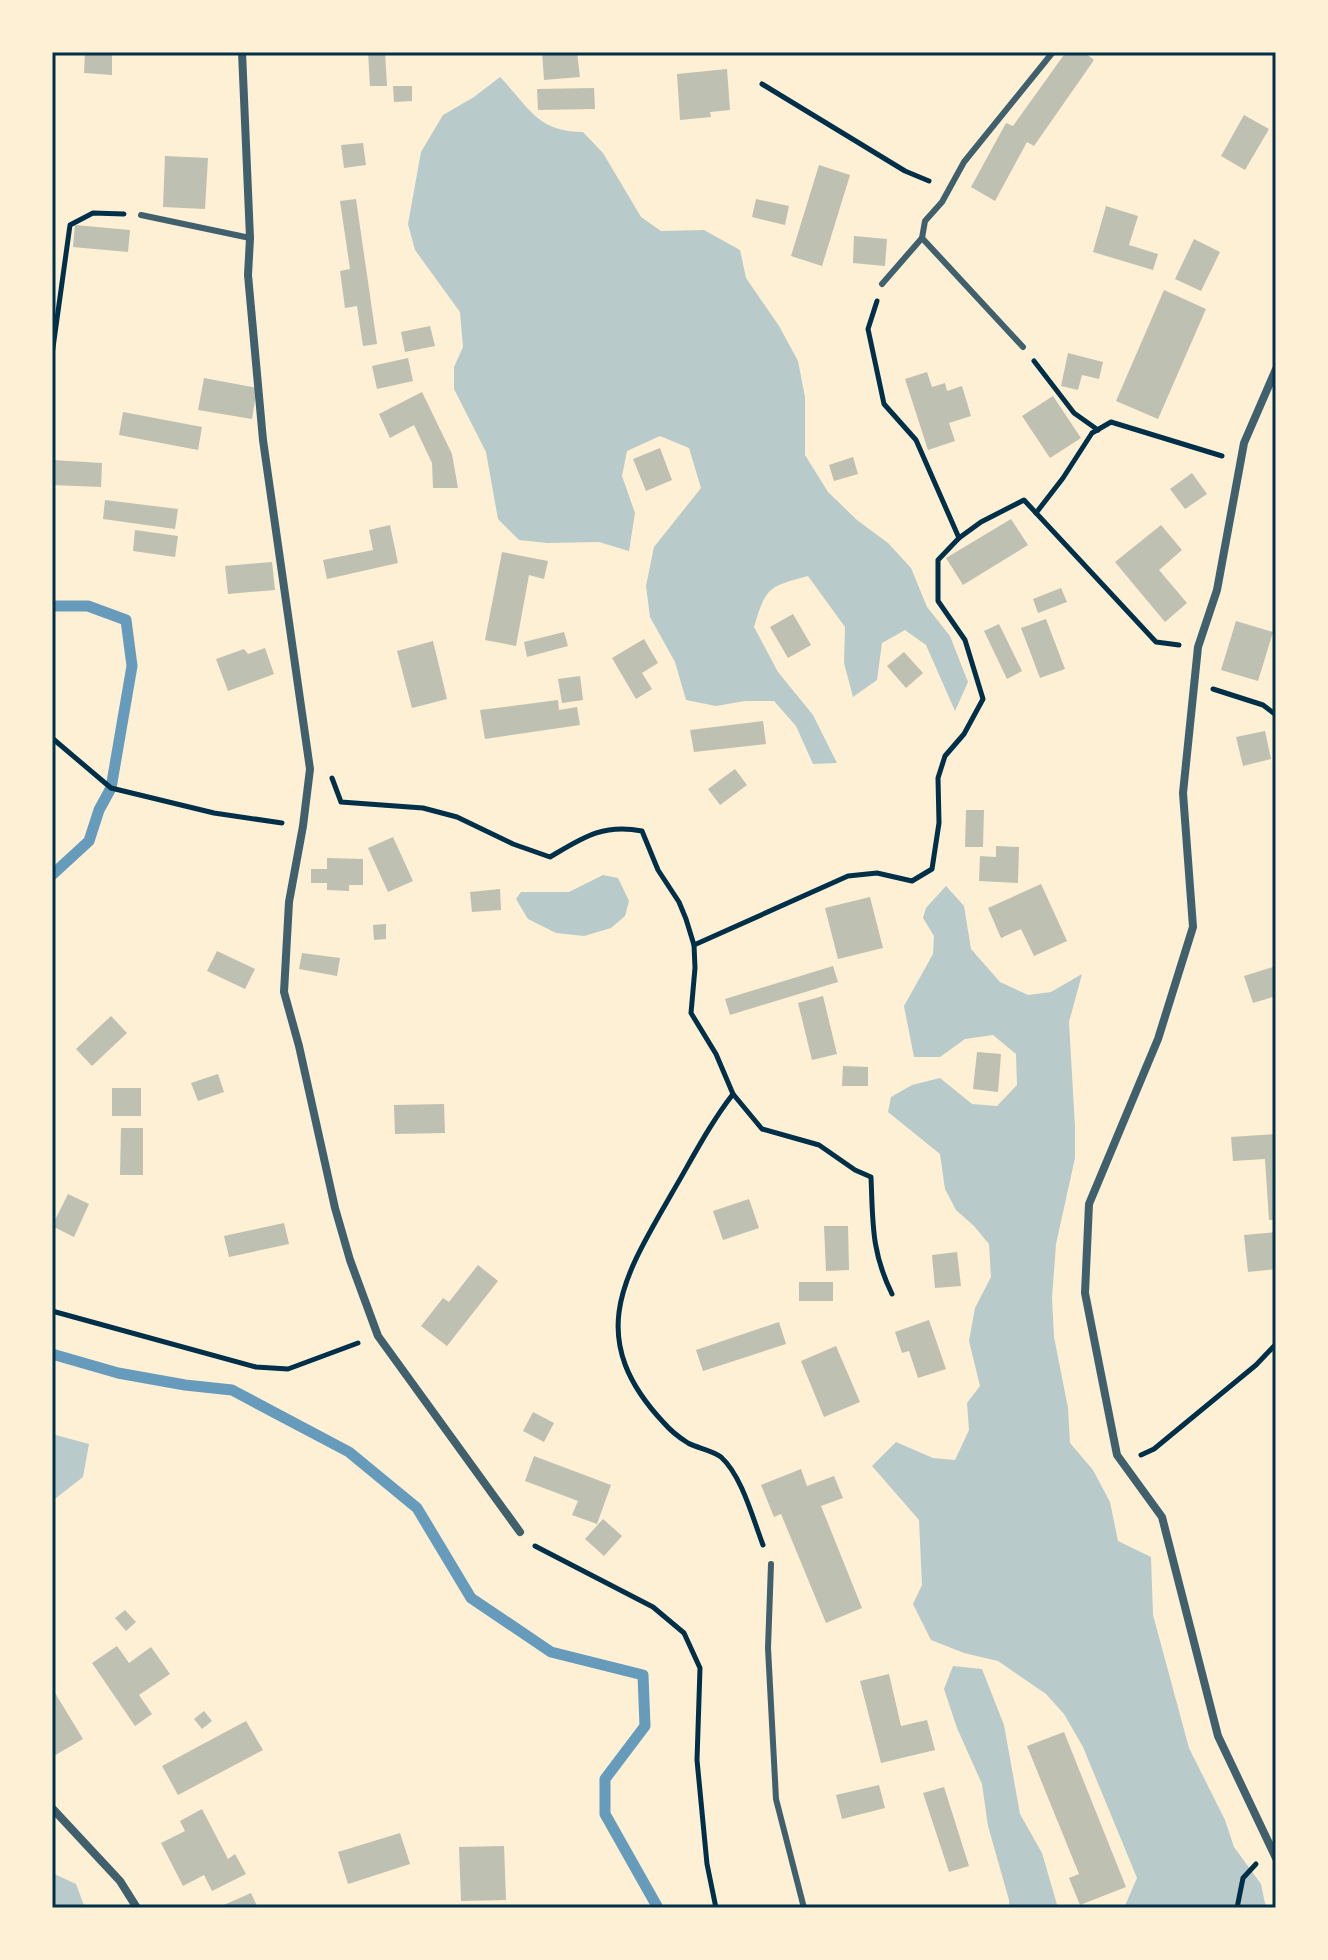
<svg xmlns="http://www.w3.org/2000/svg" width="1328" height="1960" font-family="Quicksand,sans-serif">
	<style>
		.green { fill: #b9caca }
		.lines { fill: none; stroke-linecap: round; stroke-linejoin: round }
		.stream { stroke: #669bbc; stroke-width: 11 }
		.building { fill: #bec0b2 }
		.path { stroke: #003049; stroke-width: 5 }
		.service { stroke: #3f606c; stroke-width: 6 }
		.minor { stroke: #3f606c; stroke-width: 8 }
		.neatline { fill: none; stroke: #003049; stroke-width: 3 }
	</style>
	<rect width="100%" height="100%" fill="#fdf0d5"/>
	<g class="green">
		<path d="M500,77C530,108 536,131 583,132L603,153L641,217L661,231L704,230L740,250L746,278L779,326L798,361L805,397V455L828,492L857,520L888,543L911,568L927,607L950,636L968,682L955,711L926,645L905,630L882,643L877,680L853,697L844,663L845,627L808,576C768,587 766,587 754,627L778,672L813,715L837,763L813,764L796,726L774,701H745L716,706L686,700L675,662L650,617L646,586L654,547L701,488L689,448L660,436L627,451L622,476L635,513L629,551L599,542L547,543L519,540L498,519L486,452L454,389V367L463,347L460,312L415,250L408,224L421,152L443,115L474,97Z"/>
		<path d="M603,875L618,878L629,901L625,916L611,928L584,936L556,933L528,919L516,899L521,892H569Z"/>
		<path d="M946,886L964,906L971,949L1000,982L1028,995L1051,992L1082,974L1069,1022L1075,1127V1158L1056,1244L1052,1298L1054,1337L1068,1408L1070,1443L1093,1470L1110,1502L1118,1541L1151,1557L1153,1615L1189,1748L1225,1820L1234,1847L1261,1884L1266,1908H1124L1137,1878L1083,1747L1064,1714L1046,1694L998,1661L964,1653L931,1640L913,1604L922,1585L919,1520L872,1466L896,1442L933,1458L955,1460L969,1430L967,1403L980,1386L969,1341L975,1308L991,1277L989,1244L974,1226L956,1210L945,1189L940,1154L888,1112L891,1097L912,1085L940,1078L972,1104L997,1106L1017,1085L1016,1054L993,1035L965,1039L940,1057H914L904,1006L933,954L934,936L923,918L926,908Z"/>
		<path d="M52,1434L89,1444L83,1477L52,1501Z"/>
		<path d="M953,1666L982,1669L1004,1725L1020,1814L1042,1853L1058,1908H1009V1900L988,1826L982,1784L957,1728L944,1689Z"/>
		<path d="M52,1873L76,1884L85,1908H52Z"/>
	</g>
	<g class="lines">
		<g class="stream">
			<path d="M52,606H88L126,620L132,666L111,788L99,810L89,841L52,875"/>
			<path d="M52,1354L118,1373L185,1385L232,1390L349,1452L417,1508L471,1598L551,1652L643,1675L645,1726L605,1779V1814L658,1908"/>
		</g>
	</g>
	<g class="building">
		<path d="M85,52H112V75L84,73Z"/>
		<path d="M368,52H385L387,86H370Z"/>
		<path d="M542,52H577L580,77L544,80Z"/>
		<path d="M1066,52H1084L1094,60L1034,146L1027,142L995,201L971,187L1006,123L1013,126Z"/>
		<path d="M727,69L730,110L710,112L711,117L680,120L677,74Z"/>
		<path d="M393,86H412V101L394,102Z"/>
		<path d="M594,88L595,109L538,110L537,89Z"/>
		<path d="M1244,115L1269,129L1245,170L1221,156Z"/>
		<path d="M363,143L366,165L344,168L341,145Z"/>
		<path d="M165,156L208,158L205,209L163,207Z"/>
		<path d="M819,165L850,175L822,266L791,256Z"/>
		<path d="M356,199L377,344L363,346L357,306L345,308L340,271L350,269L340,201Z"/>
		<path d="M756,199L789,206L785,225L752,217Z"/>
		<path d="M1106,206L1138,216L1129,245L1158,254L1153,270L1093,252Z"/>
		<path d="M75,225L130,230L128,252L73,247Z"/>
		<path d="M854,236L887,239L885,266L853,263Z"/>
		<path d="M1194,239L1220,252L1201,291L1175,279Z"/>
		<path d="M1164,290L1206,309L1158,419L1116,401Z"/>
		<path d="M430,326L435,346L405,352L401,332Z"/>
		<path d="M1068,353L1103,362L1099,379L1082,375L1078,390L1061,386Z"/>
		<path d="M408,358L413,381L377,389L372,366Z"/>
		<path d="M927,372L932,387L945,383L947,391L962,386L971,416L949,423L955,441L928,450L905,379Z"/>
		<path d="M204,378L257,388L252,419L198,410Z"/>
		<path d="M422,392L452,454L458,488H433L432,463L414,425L390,438L379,414Z"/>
		<path d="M1053,396L1081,438L1050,458L1022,416Z"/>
		<path d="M123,412L202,427L198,450L119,435Z"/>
		<path d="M660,448L672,480L646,491L633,459Z"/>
		<path d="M853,457L858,474L834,481L829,465Z"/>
		<path d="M52,460L102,463L101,487L52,485Z"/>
		<path d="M1192,473L1207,494L1185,509L1170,489Z"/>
		<path d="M105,500L178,509L175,529L103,519Z"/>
		<path d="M1011,519L1028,545L963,585L946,558Z"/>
		<path d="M390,525L398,563L327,579L323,560L373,550L369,530Z"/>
		<path d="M1161,525L1182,550L1159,570L1187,603L1165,622L1115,562Z"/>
		<path d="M135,530L178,536L175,557L133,551Z"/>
		<path d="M502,552L548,561L544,579L529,575L516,646L485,640Z"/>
		<path d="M272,562L275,590L228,594L225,566Z"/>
		<path d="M1061,588L1067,602L1038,613L1033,599Z"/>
		<path d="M793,614L811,645L788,658L770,627Z"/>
		<path d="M1046,619L1065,669L1040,678L1021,628Z"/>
		<path d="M1236,621L1273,632L1258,681L1221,670Z"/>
		<path d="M999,624L1022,671L1007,679L984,631Z"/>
		<path d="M564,632L568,646L527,657L524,642Z"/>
		<path d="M644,639L658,663L642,673L652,689L636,699L612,658Z"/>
		<path d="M433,641L447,699L412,708L397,651Z"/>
		<path d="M265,648L274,674L228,691L216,659L244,649L248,654Z"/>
		<path d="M904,652L923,673L906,688L887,666Z"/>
		<path d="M580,676L583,700L562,703L558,679Z"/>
		<path d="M558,700L559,710L577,707L580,725L485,739L480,710Z"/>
		<path d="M763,721L766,744L694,752L690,730Z"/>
		<path d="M1265,731L1271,759L1243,766L1236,737Z"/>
		<path d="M735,769L747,785L720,805L708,789Z"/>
		<path d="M966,810H984L983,847H965Z"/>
		<path d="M393,837L413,881L388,892L368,848Z"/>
		<path d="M996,846L1019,847L1018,883L979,881L980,856L996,857Z"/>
		<path d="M327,858L363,859V885H349V891L327,890V883H311V869H327Z"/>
		<path d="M1041,884L1067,941L1034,956L1021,929L1001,938L988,908Z"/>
		<path d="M500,889L501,910L472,912L470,892Z"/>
		<path d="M870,897L883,948L838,959L825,908Z"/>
		<path d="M386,924V939L374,940L373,925Z"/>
		<path d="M217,951L255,969L245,989L207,971Z"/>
		<path d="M302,953L340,958L337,976L299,969Z"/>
		<path d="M833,966L838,982L730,1015L725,999Z"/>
		<path d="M1276,966V996L1253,1003L1244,976Z"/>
		<path d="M823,996L837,1054L812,1060L798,1003Z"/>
		<path d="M111,1016L127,1033L92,1066L76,1049Z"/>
		<path d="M977,1052L1001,1054L998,1092L973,1089Z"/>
		<path d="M843,1066L868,1067V1086H842Z"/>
		<path d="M218,1074L224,1092L198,1101L191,1083Z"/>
		<rect x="112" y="1088" width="29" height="28"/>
		<path d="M444,1104L445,1133L395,1134L394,1105Z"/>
		<path d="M121,1128H143V1175H120Z"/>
		<path d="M1276,1134V1220H1269L1265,1159L1233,1161L1231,1137Z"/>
		<path d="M68,1194L89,1204L74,1237L52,1226Z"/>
		<path d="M749,1199L759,1228L723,1240L713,1211Z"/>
		<path d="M284,1223L289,1244L229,1257L224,1236Z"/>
		<path d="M824,1226H848L849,1270L826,1271Z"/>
		<path d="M1276,1232V1269L1248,1272L1244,1235Z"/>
		<path d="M957,1252L961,1286L935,1288L932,1255Z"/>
		<path d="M478,1265L498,1281L447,1346L421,1326L443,1298L449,1302Z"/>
		<rect x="799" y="1282" width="34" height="19"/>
		<path d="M929,1320L946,1369L918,1378L909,1351L902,1353L895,1332Z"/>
		<path d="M779,1322L786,1344L703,1371L696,1350Z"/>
		<path d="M836,1346L860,1402L824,1417L801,1361Z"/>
		<path d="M533,1412L554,1423L544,1442L523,1431Z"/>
		<path d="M534,1456L611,1485L597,1524L572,1515L578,1501L525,1481Z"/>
		<path d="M801,1469L807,1486L834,1476L843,1498L821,1506L862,1608L826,1623L781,1514L774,1517L761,1485Z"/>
		<path d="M603,1519L622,1536L604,1556L585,1539Z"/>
		<path d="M125,1610L136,1622L126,1631L115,1618Z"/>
		<path d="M117,1646L129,1663L151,1647L170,1674L139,1695L152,1714L135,1726L92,1663Z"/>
		<path d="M889,1674L901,1726L927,1720L935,1750L881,1763L860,1681Z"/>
		<path d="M52,1688L83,1739L52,1757Z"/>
		<path d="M204,1711L212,1721L202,1729L194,1719Z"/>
		<path d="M246,1721L263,1750L178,1795L162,1766Z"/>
		<path d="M1064,1732L1126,1887L1080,1905L1069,1878L1079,1874L1027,1746Z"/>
		<path d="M879,1785L885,1808L842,1819L836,1795Z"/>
		<path d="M944,1787L969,1866L949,1872L923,1793Z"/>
		<path d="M202,1809L228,1859L235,1854L246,1874L212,1891L204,1875L183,1886L161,1843L185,1831L180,1821Z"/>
		<path d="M400,1833L410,1864L348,1884L338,1852Z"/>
		<path d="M504,1846L506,1900L461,1901L459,1847Z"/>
		<path d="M251,1893L258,1908H217Z"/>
	</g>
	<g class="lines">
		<g class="path">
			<path d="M762,84L905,171L929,181"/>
			<path d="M877,301L868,329L884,404L916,440L959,538L981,522L1024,500L1156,642L1179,645"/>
			<path d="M52,355L70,225L93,213L124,214"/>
			<path d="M1034,361L1074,413L1098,430"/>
			<path d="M1036,513L1063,478L1092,433L1111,422L1222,456"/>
			<path d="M1213,689L1263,705L1276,715"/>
			<path d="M52,738L111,788L214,813L282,823"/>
			<path d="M332,778L341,802L423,808L457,817L513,844L550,857C582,838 603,823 642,831L658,870L679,902L686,919L694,945L695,968L691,1013L716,1054L733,1094C709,1125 692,1159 672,1193C623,1278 584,1338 664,1423C670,1430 680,1438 688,1443C697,1448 712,1450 721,1457C742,1476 753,1519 763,1545"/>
			<path d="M694,945L848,876L877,873L912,881L932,869L939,823L938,778L945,756L964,734L983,699L965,640L938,601V560L959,538"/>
			<path d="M733,1094L762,1129L819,1145L855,1170L871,1177C873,1223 871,1251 892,1294"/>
			<path d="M52,1311L256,1367L288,1369L358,1343"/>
			<path d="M1141,1455L1154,1449L1256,1365L1276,1344"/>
			<path d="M535,1546L653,1607L684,1633L700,1668L697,1760L707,1864L716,1908"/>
			<path d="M1237,1908L1243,1878L1256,1864"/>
		</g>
		<g class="service">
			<path d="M141,215L250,238"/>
			<path d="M882,284L922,238"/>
			<path d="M1023,347L922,238L925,221L942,202L964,162L1053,52"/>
			<path d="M771,1564L768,1648L776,1799L804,1908"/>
		</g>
		<g class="minor">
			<path d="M242,52L250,238L248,275L263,440L310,769L303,826L289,902L284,992L299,1046L335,1208L350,1260L378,1336L520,1532"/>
			<path d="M1276,369L1244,443L1217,590L1198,647L1183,793L1193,927L1158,1039L1089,1204L1085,1293L1117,1455L1162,1517L1218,1736L1276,1858"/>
			<path d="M52,1808L120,1881L137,1908"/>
		</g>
	</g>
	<rect width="1328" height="1960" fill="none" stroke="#fdf0d5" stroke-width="108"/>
	<rect x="54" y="54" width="1220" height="1852" class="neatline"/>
</svg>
